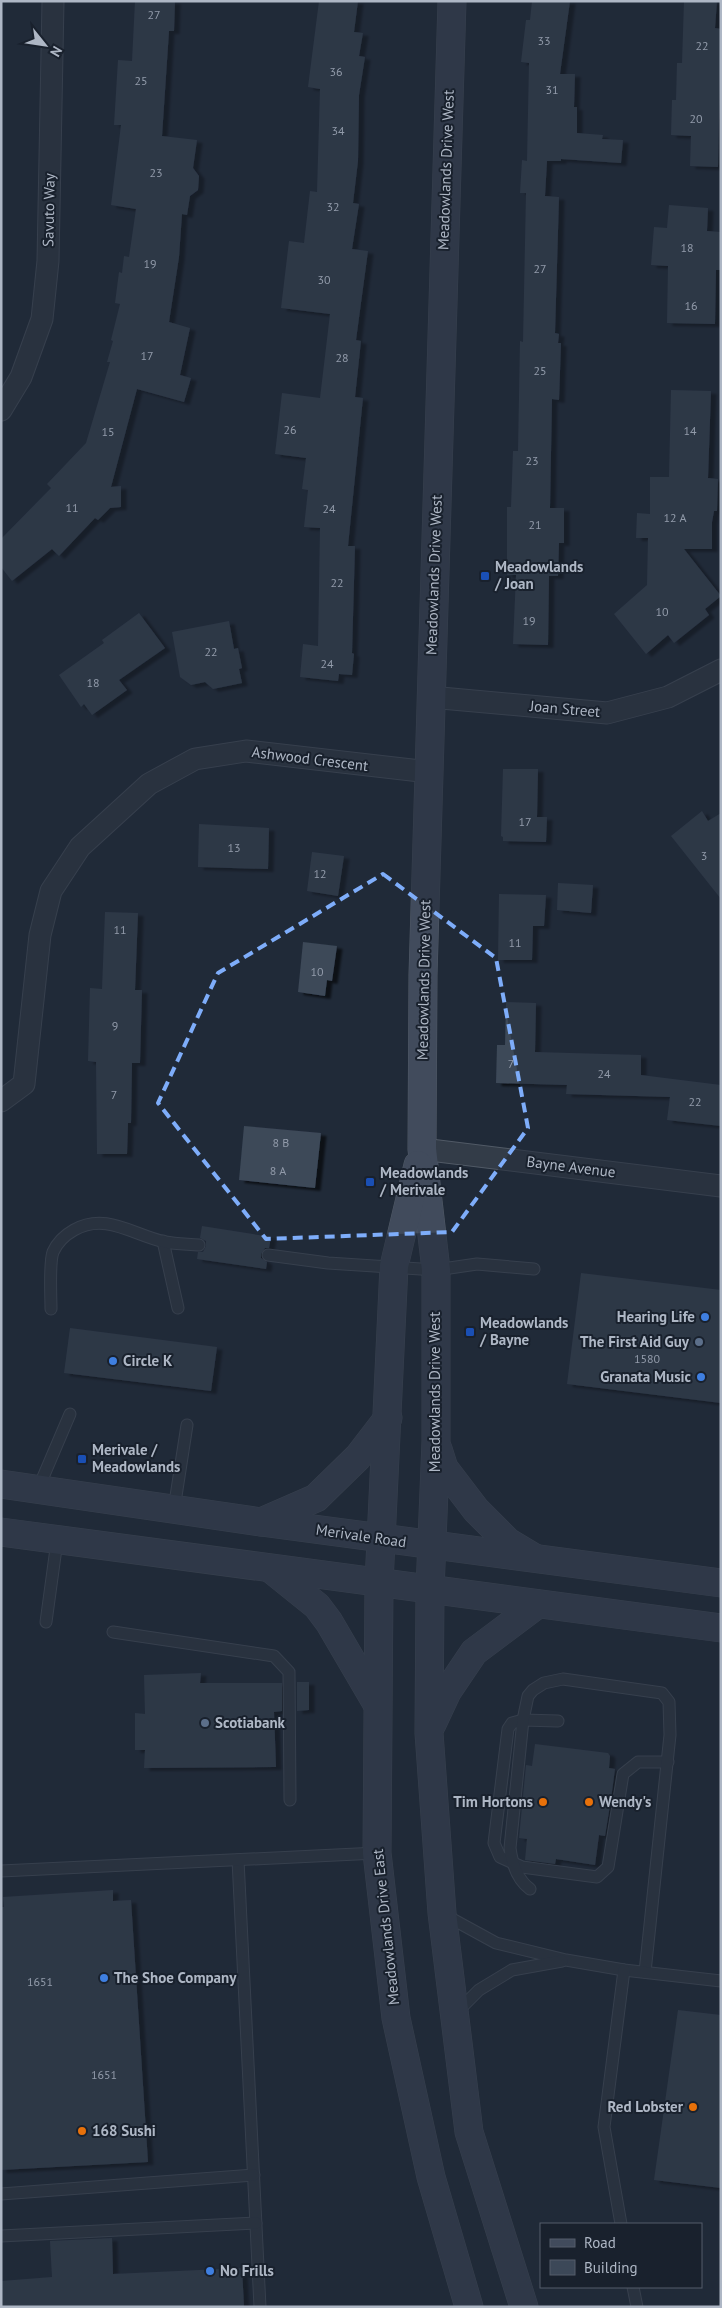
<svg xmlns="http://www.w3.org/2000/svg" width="722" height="2308" font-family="'PT Sans',sans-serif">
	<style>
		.building { fill: #3c4858; filter: url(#shadow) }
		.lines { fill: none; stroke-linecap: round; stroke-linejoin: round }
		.lane-casing { stroke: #515a66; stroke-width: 13 }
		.street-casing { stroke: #515a66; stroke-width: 23 }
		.secondary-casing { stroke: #515a66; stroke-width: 29 }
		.lane { stroke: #333c48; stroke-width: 11 }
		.street { stroke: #333c48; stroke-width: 21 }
		.secondary { stroke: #414b5c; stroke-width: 28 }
		.marked { fill: none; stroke: #7eadfa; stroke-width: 4; stroke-dasharray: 10 6; stroke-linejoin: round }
		.transit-dot { fill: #1a4fb4; stroke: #19212d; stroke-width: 2 }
		.shop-dot { fill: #3f7fe0; stroke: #19212d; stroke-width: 2 }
		.service-dot { fill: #5c6f8a; stroke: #19212d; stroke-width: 2 }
		.food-dot { fill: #e8710a; stroke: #19212d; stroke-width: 2 }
		.labels { text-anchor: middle; stroke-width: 4; stroke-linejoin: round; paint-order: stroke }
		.number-label { font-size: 12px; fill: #929baa }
		.street-label { font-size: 15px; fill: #aeb7c5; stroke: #19212d }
		.poi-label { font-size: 15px; font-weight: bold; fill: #aeb7c5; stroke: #19212d; text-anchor: start }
	</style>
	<defs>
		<filter id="shadow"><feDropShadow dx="5.5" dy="3" stdDeviation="1" flood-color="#0009"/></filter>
	</defs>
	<rect width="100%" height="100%" fill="#202a38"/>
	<g class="building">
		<path d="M135,1H175L174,31H169L162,136L197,140L193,168L199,176L198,190L190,196L187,215L182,214L179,257L169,322L190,328L180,375L191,378L184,402L137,389L111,487L121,486V507L110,508L98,520L95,518L59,556L52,549L12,581L1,567V539L51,488L47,484L86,443L110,362H107L113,341L111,340L120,304L115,303L119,272L122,273L124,256L129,257L136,209L111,205L121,125H114L118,60L132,61Z"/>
		<path d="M319,1H358L354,32L363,33L359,56L365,57L359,95L358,161L353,203L359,204L352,249L368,251L356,340L361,341L355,397L363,398L348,546H355L352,653L354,654L352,675L339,674L338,681L300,677L303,644L318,646L320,528L304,527L308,490L302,489L306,458L275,454L282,393L320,398L330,314L281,308L289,241L304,243L310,191L317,192L320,89L308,87Z"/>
		<path d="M532,1H570L560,74H575L574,107H577V133L603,135L602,139L623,140L621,163L561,159V161H547L545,196L559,197L555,333L559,334L558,343H561L559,400L552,399L550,508H564V543H559L558,576H549L548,645L513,644L516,575H507V507H511L513,451H518L520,341L523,342L526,193H520L522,160L527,161L529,63L521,62L526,20H530Z"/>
		<path d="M684,1H717L715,28L721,29L718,167L690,166L691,136L671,135L672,100H676L677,63H682Z"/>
		<path d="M669,205L708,208L707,231L721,232V270H716L715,324L667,323L668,266L651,265L654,227L667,228Z"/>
		<path d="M671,390L711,391L708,478L718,479L717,511H714L712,522V549H684L721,596L705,609L709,615L674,643L668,635L646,654L614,614L647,585L648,538H636L637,513L650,514V477H669Z"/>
		<path d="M139,613L165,648L119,680L127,690L92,715L84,704L81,707L59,675L104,643L102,640Z"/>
		<path d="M229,621L234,649L238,648L242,668L239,669L242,683L213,689L205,682L191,685L180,677L172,632Z"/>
		<path d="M503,769H538L537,817H547L546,842L503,841V837L501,836Z"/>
		<path d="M702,811L708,821L721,813V899L671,836Z"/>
		<path d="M199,824L269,828L268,869L198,867Z"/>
		<path d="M312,852L344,856L338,896L307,891Z"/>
		<path d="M558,883L593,885L591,913L557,910Z"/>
		<path d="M499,894L546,895L544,926H533L532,960H498Z"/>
		<path d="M105,912L138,913L135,990H142L140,1063H132L131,1123H128L127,1154H97L96,1062L88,1061L90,988L102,989Z"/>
		<path d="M303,942L337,946L332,981L327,980L325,996L298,992Z"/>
		<path d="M506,1002L536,1003L535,1052L641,1055V1075L721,1085V1126L667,1120L670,1097L566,1094L567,1085L496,1083L497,1045H505Z"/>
		<path d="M244,1126L321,1133L315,1188L239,1180Z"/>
		<path d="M202,1226L271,1237L269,1248H265L261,1254V1258L267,1262L266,1269L197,1259L198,1252H203L206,1246V1241L200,1238Z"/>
		<path d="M581,1273L721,1290V1403L567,1384Z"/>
		<path d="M70,1328L217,1347L211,1391L64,1373Z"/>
		<path d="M201,1673L200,1683H282V1711L274,1712L276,1767L144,1768L145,1750H135V1713L145,1714L144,1675Z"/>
		<path d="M297,1682H309V1710L297,1711Z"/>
		<path d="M535,1744L608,1753L610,1756L609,1768L615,1769L611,1799L605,1836L599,1835L595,1865L556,1859L555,1864L525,1860L527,1839L519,1838L526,1765L532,1766Z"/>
		<path d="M113,1890V1901L131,1900L148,2162L1,2170V1907H4L3,1897Z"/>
		<path d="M678,2010L721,2015V2188L654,2180Z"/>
		<path d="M112,2238L113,2274L242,2268L244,2307H1V2281L52,2277L50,2241Z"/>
	</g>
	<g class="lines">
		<defs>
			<g id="lane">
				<path d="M163,1241L178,1308"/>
				<path d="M268,1255L328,1263L436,1270L477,1264L534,1269"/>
				<path d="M51,1309C51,1296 49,1263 53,1252C57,1243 65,1235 74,1230C106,1212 133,1235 165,1242C176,1244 188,1244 199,1245"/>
				<path d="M38,1489L70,1414"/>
				<path d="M174,1509L187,1425"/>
				<path d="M46,1622L57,1541"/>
				<path d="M113,1632L274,1656L289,1672L290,1800"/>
				<path d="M558,1721L523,1720L512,1723L508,1729L494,1843L500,1857L522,1867L597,1877L608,1867L623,1774L638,1762H668"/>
				<path d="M238,1860L260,2307"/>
				<path d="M1,1871L377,1853"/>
				<path d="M530,1889C518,1880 512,1863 510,1848L523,1720L528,1696L533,1690L544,1683L563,1679L662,1693L669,1702L670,1735L645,1972"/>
				<path d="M443,1914L496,1943L566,1960L624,1970L721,1981"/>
				<path d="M456,2013L479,1990L512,1970L562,1961"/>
				<path d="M1,2194L254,2175"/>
				<path d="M621,2224L604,2127L624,1970"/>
				<path d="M1,2236L256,2223"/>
				<path d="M633,2287L637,2307"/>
			</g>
			<g id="street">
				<path d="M1,410L21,377L42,319L48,261L53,1"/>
				<path d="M430,697L607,713L668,697L721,670"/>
				<path d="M1,1101L24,1084L40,935L51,891L80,847L149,784L195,759L246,751L429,772"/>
				<path d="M422,1149L721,1186"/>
			</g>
			<g id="secondary">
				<path d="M452,1L423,975L422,1149L436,1270V1441L430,1590L429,1733L442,1913L469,2132L524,2307"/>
				<path d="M418,1165L394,1266L379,1583L377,1853L396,2018L431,2177L469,2307"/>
				<path d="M438,1449L444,1468L476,1510L508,1542L533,1557"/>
				<path d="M1,1484L261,1522L721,1583"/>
				<path d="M261,1522L316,1498L358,1457L388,1418"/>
				<path d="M1,1532L721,1628"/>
				<path d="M271,1569L317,1606L329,1622L377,1704"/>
				<path d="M432,1724L447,1692L474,1652L538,1604"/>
			</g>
		</defs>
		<use href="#lane" class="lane-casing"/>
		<use href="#street" class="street-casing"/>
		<use href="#secondary" class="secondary-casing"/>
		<use href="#lane" class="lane"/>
		<use href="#street" class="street"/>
		<use href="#secondary" class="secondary"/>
	</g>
	<path d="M0 0H722V2308H0ZM383,874L496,958L528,1128L452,1232L266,1239L158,1103L218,973Z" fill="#202a38" fill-opacity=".55" fill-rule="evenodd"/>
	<path class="marked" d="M383,874L496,958L528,1128L452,1232L266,1239L158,1103L218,973Z"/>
	<g class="transit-dot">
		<rect x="480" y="571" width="10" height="10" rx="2.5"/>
		<rect x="365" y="1177" width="10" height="10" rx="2.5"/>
		<rect x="465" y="1327" width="10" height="10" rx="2.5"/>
		<rect x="77" y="1454" width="10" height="10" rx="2.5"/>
	</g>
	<g class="shop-dot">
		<circle cx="705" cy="1317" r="5"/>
		<circle cx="113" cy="1361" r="5"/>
		<circle cx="701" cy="1377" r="5"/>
		<circle cx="104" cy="1978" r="5"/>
		<circle cx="210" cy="2271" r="5"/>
	</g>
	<g class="service-dot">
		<circle cx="699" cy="1342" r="5"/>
		<circle cx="205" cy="1723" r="5"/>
	</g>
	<g class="food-dot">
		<circle cx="543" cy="1802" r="5"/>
		<circle cx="589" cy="1802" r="5"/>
		<circle cx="693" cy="2107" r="5"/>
		<circle cx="82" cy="2131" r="5"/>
	</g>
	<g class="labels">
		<g class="number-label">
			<text x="154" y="19">27</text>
			<text x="544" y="45">33</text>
			<text x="702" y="50">22</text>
			<text x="336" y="76">36</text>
			<text x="141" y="85">25</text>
			<text x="552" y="94">31</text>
			<text x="696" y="123">20</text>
			<text x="338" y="135">34</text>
			<text x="156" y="177">23</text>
			<text x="333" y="211">32</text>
			<text x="687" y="252">18</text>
			<text x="150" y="268">19</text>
			<text x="540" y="273">27</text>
			<text x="324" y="284">30</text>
			<text x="691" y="310">16</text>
			<text x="147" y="360">17</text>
			<text x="342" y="362">28</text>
			<text x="540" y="375">25</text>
			<text x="290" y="434">26</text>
			<text x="690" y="435">14</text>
			<text x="108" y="436">15</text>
			<text x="532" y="465">23</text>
			<text x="72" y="512">11</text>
			<text x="329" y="513">24</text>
			<text x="675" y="522">12 A</text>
			<text x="535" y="529">21</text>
			<text x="337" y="587">22</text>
			<text x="662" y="616">10</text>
			<text x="529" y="625">19</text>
			<text x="211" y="656">22</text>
			<text x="327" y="668">24</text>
			<text x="93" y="687">18</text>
			<text x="525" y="826">17</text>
			<text x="234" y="852">13</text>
			<text x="704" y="860">3</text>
			<text x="320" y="878">12</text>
			<text x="120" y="934">11</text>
			<text x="515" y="947">11</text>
			<text x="317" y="976">10</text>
			<text x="115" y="1030">9</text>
			<text x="511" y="1068">7</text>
			<text x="604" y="1078">24</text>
			<text x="114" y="1099">7</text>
			<text x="695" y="1106">22</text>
			<text x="281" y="1147">8 B</text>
			<text x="278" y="1175">8 A</text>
			<text x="647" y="1363">1580</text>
			<text x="40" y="1986">1651</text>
			<text x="104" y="2079">1651</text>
		</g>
		<g class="street-label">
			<text transform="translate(446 170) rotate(-88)" y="5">Meadowlands Drive West</text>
			<text transform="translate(49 210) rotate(-89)" y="5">Savuto Way</text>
			<text transform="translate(434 575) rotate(-88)" y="5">Meadowlands Drive West</text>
			<text transform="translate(565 709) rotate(5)" y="5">Joan Street</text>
			<text transform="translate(310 759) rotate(7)" y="5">Ashwood Crescent</text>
			<text transform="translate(424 980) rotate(-89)" y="5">Meadowlands Drive West</text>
			<text transform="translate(571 1167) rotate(7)" y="5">Bayne Avenue</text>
			<text transform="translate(435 1392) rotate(-90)" y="5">Meadowlands Drive West</text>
			<text transform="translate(361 1536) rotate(8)" y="5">Merivale Road</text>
			<text transform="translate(386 1927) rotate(-96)" y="5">Meadowlands Drive East</text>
		</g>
		<g class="poi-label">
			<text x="495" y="572">Meadowlands<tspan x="495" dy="17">/ Joan</tspan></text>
			<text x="380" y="1178">Meadowlands<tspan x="380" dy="17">/ Merivale</tspan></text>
			<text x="695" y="1322" text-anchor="end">Hearing Life</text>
			<text x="480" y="1328">Meadowlands<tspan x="480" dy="17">/ Bayne</tspan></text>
			<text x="689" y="1347" text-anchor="end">The First Aid Guy</text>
			<text x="123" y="1366">Circle K</text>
			<text x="691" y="1382" text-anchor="end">Granata Music</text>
			<text x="92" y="1455">Merivale /<tspan x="92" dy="17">Meadowlands</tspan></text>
			<text x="215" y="1728">Scotiabank</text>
			<text x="533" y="1807" text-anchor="end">Tim Hortons</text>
			<text x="599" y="1807">Wendy's</text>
			<text x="114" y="1983">The Shoe Company</text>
			<text x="683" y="2112" text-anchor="end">Red Lobster</text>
			<text x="92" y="2136">168 Sushi</text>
			<text x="220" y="2276">No Frills</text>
		</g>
	</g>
	<rect width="722" height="2308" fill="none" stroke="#aeb7c5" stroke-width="5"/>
	<rect x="540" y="2223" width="162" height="65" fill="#19212d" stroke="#555d6a"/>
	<rect x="550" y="2239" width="25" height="8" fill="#414b5c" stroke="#555d6a"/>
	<text x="584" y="2248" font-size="15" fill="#aeb7c5">Road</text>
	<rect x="550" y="2260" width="25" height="15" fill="#3c4858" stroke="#555d6a"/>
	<text x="584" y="2273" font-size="15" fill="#aeb7c5">Building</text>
	<g transform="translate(45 45) rotate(120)" stroke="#19212d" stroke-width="4" paint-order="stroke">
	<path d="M0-4L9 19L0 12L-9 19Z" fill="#aeb7c5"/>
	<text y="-8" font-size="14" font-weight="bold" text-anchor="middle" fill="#aeb7c5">N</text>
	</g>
</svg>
